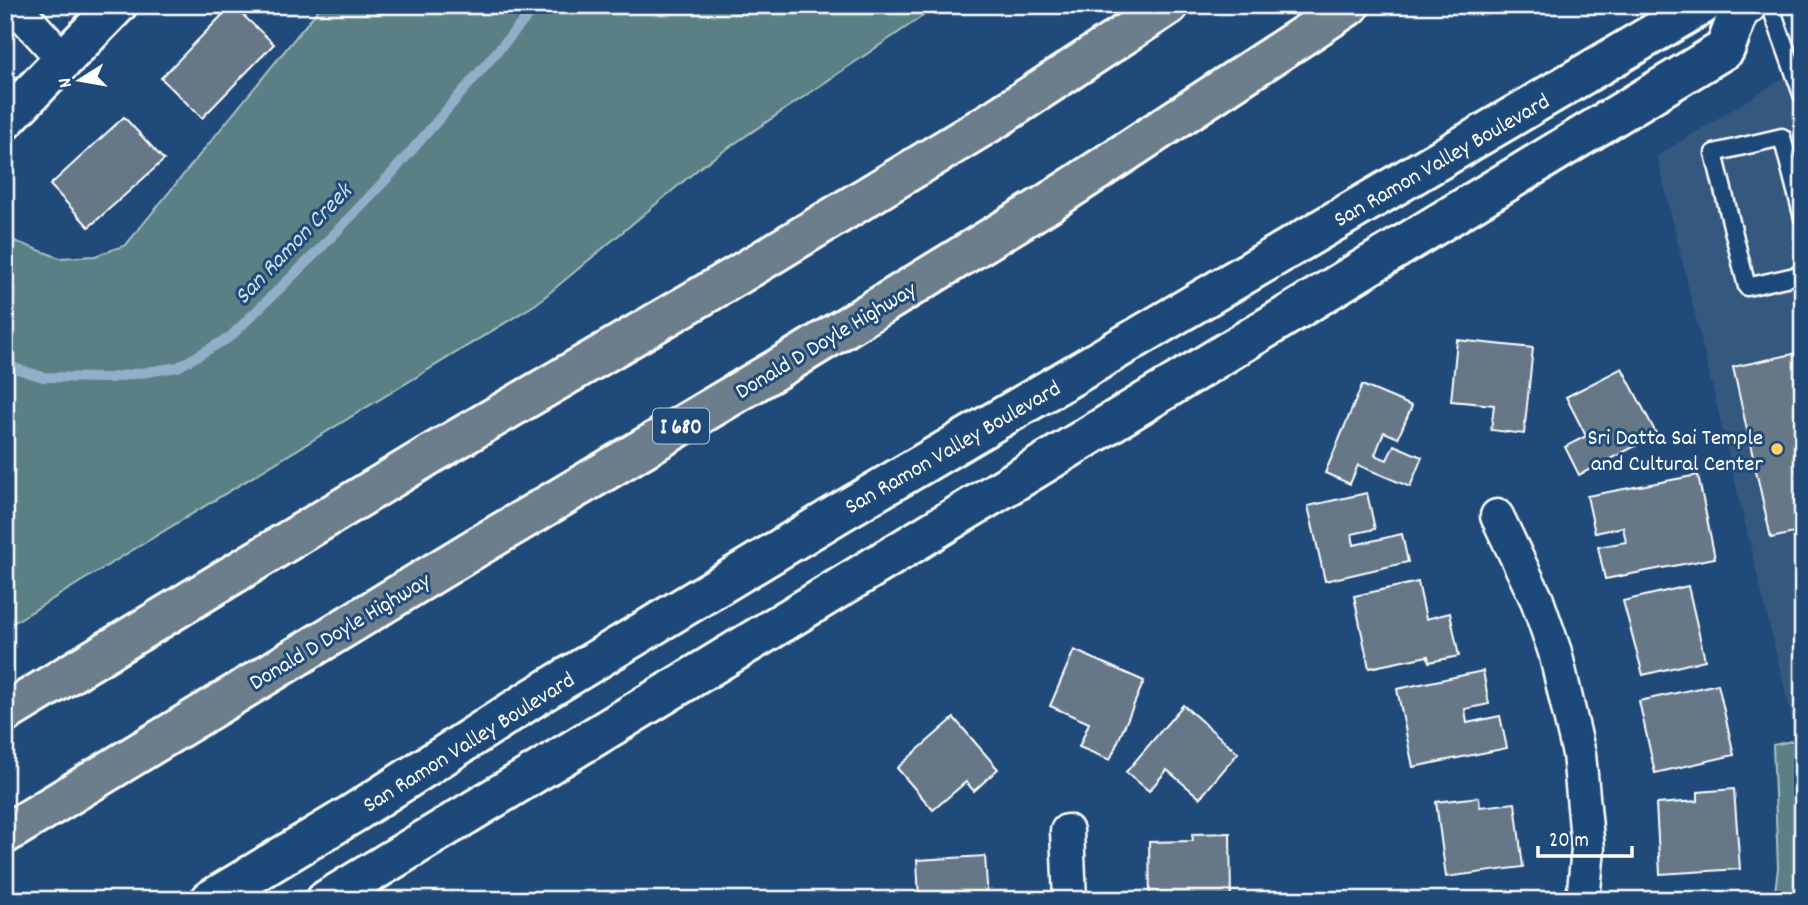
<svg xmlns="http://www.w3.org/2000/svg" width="1808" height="905" font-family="Dekko,sans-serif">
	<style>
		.built { fill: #34587e }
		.green { fill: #5a8085; stroke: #acc0c2; stroke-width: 2 }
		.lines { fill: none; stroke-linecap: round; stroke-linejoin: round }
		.stream { stroke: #91afc8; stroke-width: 10 }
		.building { fill: #667887; stroke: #fff; stroke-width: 2 }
		.service-casing { stroke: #fff; stroke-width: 21 }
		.minor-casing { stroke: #fff; stroke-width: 37 }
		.tertiary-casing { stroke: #fff; stroke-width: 44 }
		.secondary-casing { stroke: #fff; stroke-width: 44 }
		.motorway-casing { stroke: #fff; stroke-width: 44 }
		.service { stroke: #1f4a7a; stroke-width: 16 }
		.minor { stroke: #1f4a7a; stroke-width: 32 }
		.tertiary { stroke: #1f4a7a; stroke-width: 38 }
		.secondary { stroke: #1f4a7a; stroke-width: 38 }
		.motorway { stroke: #6c7d8c; stroke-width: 38 }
		.poi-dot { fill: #ffd166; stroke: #1f4a7a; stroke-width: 2.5 }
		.labels { text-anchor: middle; stroke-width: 6; stroke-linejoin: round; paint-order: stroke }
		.shield { fill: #1f4a7a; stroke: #bcc9d7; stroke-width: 2 }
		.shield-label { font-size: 21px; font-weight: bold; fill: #fff }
		.street-label { font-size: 23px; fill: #fff; stroke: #1f4a7a }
		.poi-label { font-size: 23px; fill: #fff; stroke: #1f4a7a; text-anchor: end }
		.water-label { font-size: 24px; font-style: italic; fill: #d1dee8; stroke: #1f4a7a }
	</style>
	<rect width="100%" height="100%" fill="#1f4a7a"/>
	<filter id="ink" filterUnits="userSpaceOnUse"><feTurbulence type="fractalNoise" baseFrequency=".0143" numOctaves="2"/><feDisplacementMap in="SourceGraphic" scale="14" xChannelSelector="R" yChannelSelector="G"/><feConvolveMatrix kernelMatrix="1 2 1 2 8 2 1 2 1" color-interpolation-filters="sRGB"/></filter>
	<g filter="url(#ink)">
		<path class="built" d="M1803,66V766L1657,156Z"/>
		<g class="green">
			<path d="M322,5H939L703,165L536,304L5,628V235L9,239L60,258L95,256L126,245Z"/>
			<path d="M1796,740L1803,766V900H1774L1778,867L1773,745Z"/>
		</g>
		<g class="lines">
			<path class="stream" d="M5,365L43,377L109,378L178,367L230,337L318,251L393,172L527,17L543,5"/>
		</g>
		<g class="building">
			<path d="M232,5L274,44L202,118L161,78Z"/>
			<path d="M124,117L164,160L89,227L50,185Z"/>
			<path d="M1457,340L1533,348L1524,434L1491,430L1494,405L1451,401Z"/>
			<path d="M1803,352V531L1771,538L1733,367Z"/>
			<path d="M1622,368L1657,435L1579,475L1565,447L1586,436L1566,397Z"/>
			<path d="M1362,385L1412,406L1398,438L1384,432L1375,455L1387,460L1394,445L1422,457L1410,487L1358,465L1350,484L1325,473Z"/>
			<path d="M1698,475L1715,558L1605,579L1598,547L1626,542L1623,527L1595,533L1587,496Z"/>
			<path d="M1367,493L1375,529L1352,534L1354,545L1402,534L1408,562L1325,581L1308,506Z"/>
			<path d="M1418,582L1426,619L1450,613L1459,656L1429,662L1428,656L1369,668L1354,596Z"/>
			<path d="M1688,586L1705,660L1643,675L1623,601Z"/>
			<path d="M1074,650L1144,681L1110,760L1079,747L1089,723L1050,706Z"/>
			<path d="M1483,671L1489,704L1465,709L1467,723L1500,716L1507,748L1413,767L1397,689Z"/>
			<path d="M1718,684L1734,755L1655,773L1639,701Z"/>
			<path d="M1183,705L1238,753L1200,798L1167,770L1149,791L1126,772Z"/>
			<path d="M954,718L998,769L974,791L966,782L933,810L897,768Z"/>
			<path d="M1734,789L1740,869L1660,874L1656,804L1698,801V792Z"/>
			<path d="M1479,797L1480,807L1515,803L1523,867L1446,877L1436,802Z"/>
			<path d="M1230,833L1231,900H1150L1149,842L1193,841L1192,834Z"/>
			<path d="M985,856L988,900H919L917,860Z"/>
		</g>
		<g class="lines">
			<defs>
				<g id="service">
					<path d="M1770,5L1803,97"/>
					<path d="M1803,218L1782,137L1714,153L1747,287L1803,274"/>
				</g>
				<g id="minor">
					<path d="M14,5L63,59"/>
					<path d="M1497,516L1537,600L1555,652L1579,754L1588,849L1583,900"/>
					<path d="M1067,831L1070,900"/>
				</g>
				<path id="tertiary" d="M5,120L117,5"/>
				<g id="secondary">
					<path d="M210,900L354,813L533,698L841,512L1702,5"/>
					<path d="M326,900L1725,49L1739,11L1747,5"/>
				</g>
				<g id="motorway">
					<path d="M5,713L428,456L738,275L997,118L1169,5"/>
					<path d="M5,834L477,547L792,360L1045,205L1350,5"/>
				</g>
			</defs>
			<use href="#service" class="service-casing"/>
			<use href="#minor" class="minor-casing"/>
			<use href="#tertiary" class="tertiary-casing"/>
			<use href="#secondary" class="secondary-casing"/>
			<use href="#motorway" class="motorway-casing"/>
			<use href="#service" class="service"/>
			<use href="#minor" class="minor"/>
			<use href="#tertiary" class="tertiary"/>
			<use href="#secondary" class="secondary"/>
			<use href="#motorway" class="motorway"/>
		</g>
	</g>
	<circle class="poi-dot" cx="1777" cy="449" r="7"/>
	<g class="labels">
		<rect class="shield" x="653" y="408.5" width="56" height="35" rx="5"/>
		<g class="shield-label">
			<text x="681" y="433">I 680</text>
		</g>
		<g class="street-label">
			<text transform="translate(1441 159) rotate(-30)" y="8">San Ramon Valley Boulevard</text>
			<text transform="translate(825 339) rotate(-31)" y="8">Donald D Doyle Highway</text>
			<text transform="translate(952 446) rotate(-30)" y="8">San Ramon Valley Boulevard</text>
			<text transform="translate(339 630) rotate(-31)" y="8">Donald D Doyle Highway</text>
			<text transform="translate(468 741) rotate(-32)" y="8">San Ramon Valley Boulevard</text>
		</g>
		<g class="poi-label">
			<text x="1763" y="444">Sri Datta Sai Temple<tspan x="1763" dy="26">and Cultural Center</tspan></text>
		</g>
		<g class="water-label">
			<text transform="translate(292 243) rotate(-46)" y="8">San Ramon Creek</text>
		</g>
	</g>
	<rect width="1808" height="905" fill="none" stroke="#1f4a7a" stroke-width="28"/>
	<rect x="14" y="14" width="1780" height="877" fill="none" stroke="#fff" stroke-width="2.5" filter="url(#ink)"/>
	<g transform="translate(80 80) rotate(259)" stroke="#1f4a7a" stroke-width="5" paint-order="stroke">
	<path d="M0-5L12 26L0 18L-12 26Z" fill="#ffffff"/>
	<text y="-10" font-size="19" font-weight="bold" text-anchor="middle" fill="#ffffff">N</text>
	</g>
	<path d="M1538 846v10h94v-10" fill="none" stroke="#ffffff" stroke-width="3.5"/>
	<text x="1549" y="846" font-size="21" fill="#ffffff" stroke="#1f4a7a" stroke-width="5" paint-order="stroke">20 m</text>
</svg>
